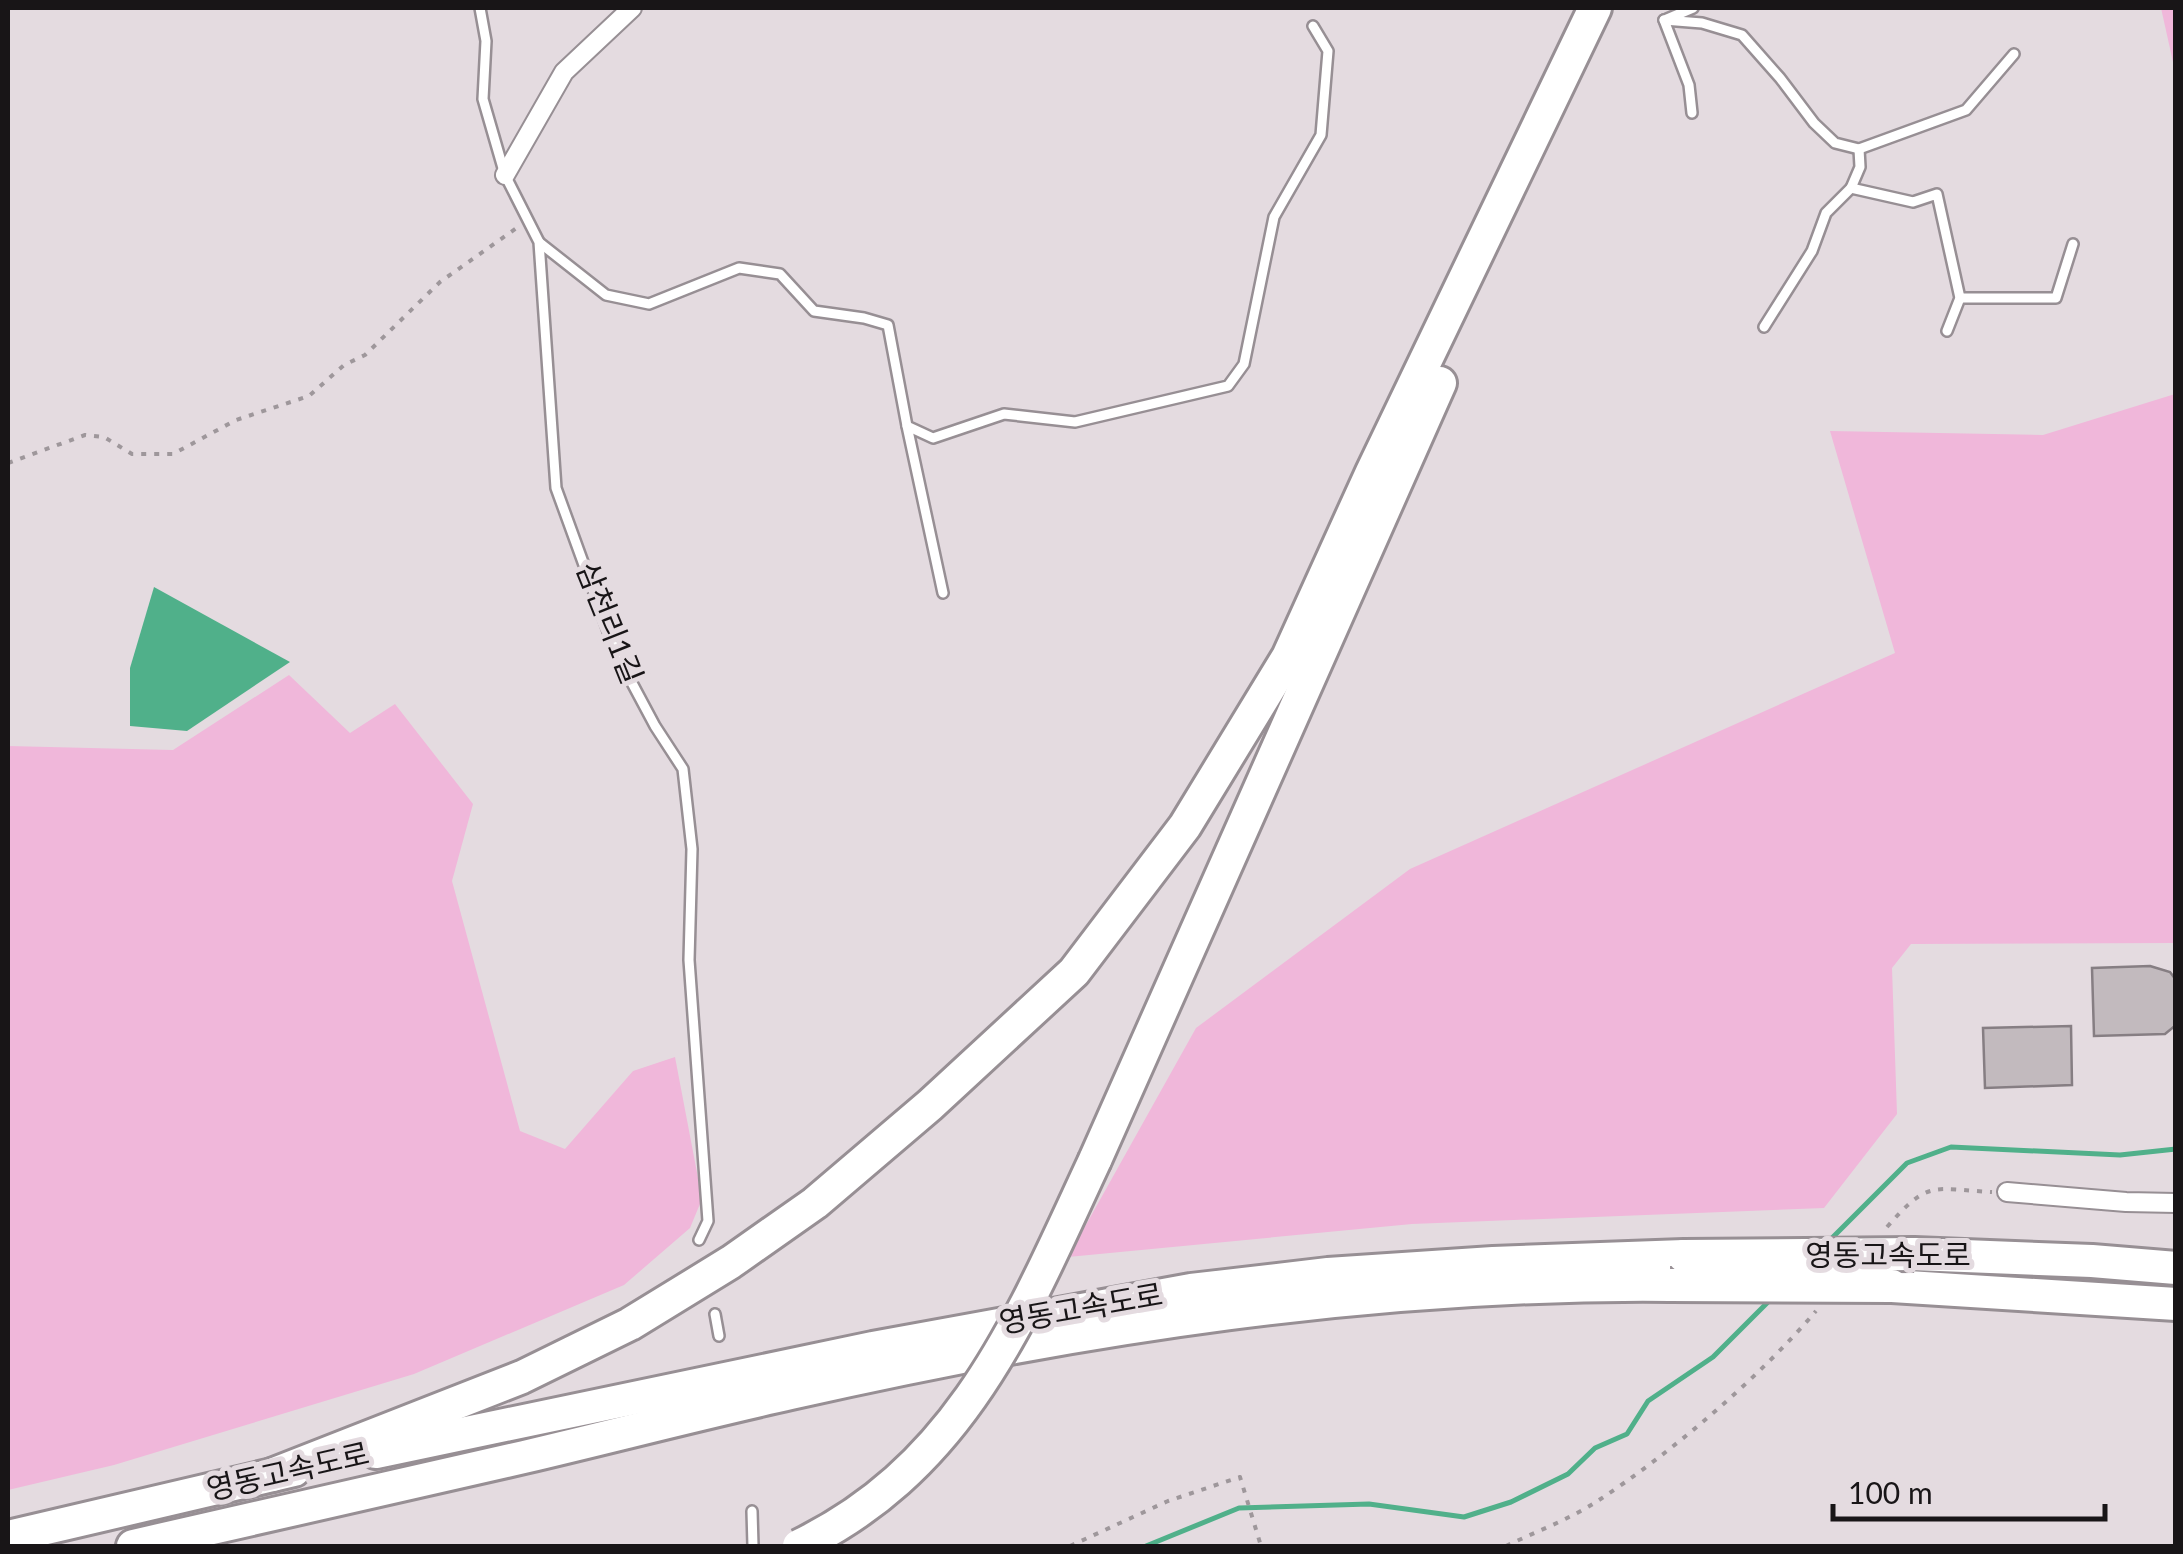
<svg xmlns="http://www.w3.org/2000/svg" width="2183" height="1554" font-family="Lato,'Noto Sans KR',sans-serif">
	<style>
		.green { fill: #f0b7da }
		.water { fill: #50b08a }
		.lines { fill: none; stroke-linecap: round; stroke-linejoin: round }
		.stream { stroke: #50b08a; stroke-width: 5 }
		.building { fill: #c2babe; stroke: #867e83; stroke-width: 2.5 }
		.lane-casing { stroke: #978f94; stroke-width: 14 }
		.street-casing { stroke: #978f94; stroke-width: 22 }
		.highway-casing { stroke: #978f94; stroke-width: 38 }
		.path { stroke: #9e979b; stroke-width: 4; stroke-dasharray: 5 8; stroke-linecap: butt }
		.lane { stroke: #fff; stroke-width: 9 }
		.street { stroke: #fff; stroke-width: 18 }
		.highway { stroke: #fff; stroke-width: 32 }
		.highway-bridge-casing { stroke: #978f94; stroke-width: 38; stroke-linecap: butt }
		.highway-bridge { stroke: #fff; stroke-width: 32 }
		.labels { text-anchor: middle; stroke-width: 10; stroke-linejoin: round; paint-order: stroke }
		.street-label { font-size: 30px; fill: #181517; stroke: #e4dbe0 }
	</style>
	<rect width="100%" height="100%" fill="#e4dbe0"/>
	<g class="green">
		<path d="M2161,8H2175V71Z"/>
		<path d="M2175,394V943L1911,944L1892,968L1897,1114L1824,1208L1412,1224L1068,1257L1196,1028L1410,869L1895,653L1830,431L2043,435Z"/>
		<path d="M289,675L350,733L395,704L473,804L452,881L520,1131L565,1149L633,1071L675,1057L702,1199L690,1228L624,1285L414,1374L114,1465L8,1490V746L173,750Z"/>
	</g>
	<path class="water" d="M154,587L290,662L187,731L130,726V668Z"/>
	<g class="lines">
		<g class="stream">
			<path d="M1828,1242L1907,1163L1951,1147L2120,1155L2176,1149"/>
			<path d="M1146,1546L1239,1508L1369,1504L1464,1517L1511,1502L1568,1474L1595,1448L1627,1434L1648,1401L1713,1357L1771,1299"/>
		</g>
	</g>
	<g class="building">
		<path d="M2150,966L2170,972L2176,980V1025L2165,1034L2094,1036L2092,968Z"/>
		<path d="M2071,1026L2072,1085L1985,1088L1983,1028Z"/>
	</g>
	<g class="lines">
		<defs>
			<g id="lane">
				<path d="M480,8L486,41L483,99L505,175L539,242L556,488L616,653L655,726L683,769L692,849L689,960L708,1221L699,1240"/>
				<path d="M1667,19L1693,8"/>
				<path d="M1664,20L1702,23L1742,35L1780,78L1814,123L1835,143L1859,149L1966,110L2014,54"/>
				<path d="M1664,20L1689,85L1692,113"/>
				<path d="M1859,149L1860,167L1851,188L1913,202L1937,194L1960,298L1947,331"/>
				<path d="M540,243L606,295L649,304L739,268L780,274L814,311L864,318L888,325L907,426L933,438L1004,414L1075,422L1228,386L1244,364L1274,217L1321,135L1328,51L1313,26"/>
				<path d="M1960,298H2056L2073,244"/>
				<path d="M1764,327L1812,251L1826,213L1851,188"/>
				<path d="M907,426L943,593"/>
				<path d="M715,1314L719,1336"/>
				<path d="M752,1511L753,1546"/>
			</g>
			<g id="street">
				<path d="M505,175L564,72L632,8"/>
				<path d="M2007,1192L2126,1202L2176,1203"/>
			</g>
			<g id="highway">
				<path d="M1095,1160L1440,383"/>
				<path d="M1914,1254L2092,1261L2176,1268"/>
				<path d="M1892,1286L2176,1304"/>
				<path d="M376,1452L873,1348L1191,1290L1328,1274L1493,1263L1684,1256"/>
				<path d="M272,1475L522,1377L630,1324L731,1262L815,1203L930,1105L1074,972L1185,826L1288,657L1372,472L1595,8"/>
				<path d="M8,1537L294,1470"/>
				<path d="M133,1546C263,1517 393,1488 524,1457C613,1436 701,1413 791,1393C1078,1328 1375,1282 1670,1285"/>
			</g>
		</defs>
		<use href="#lane" class="lane-casing"/>
		<use href="#street" class="street-casing"/>
		<use href="#highway" class="highway-casing"/>
		<g class="path">
			<path d="M8,463L85,435L104,437L132,454H173L236,420L309,396L344,365L365,355L440,282L518,227"/>
			<path d="M1887,1227C1929,1179 1932,1189 1992,1192"/>
			<path d="M1070,1546L1168,1501L1240,1477L1261,1546"/>
			<path d="M1506,1546C1535,1532 1568,1520 1596,1502C1670,1454 1759,1378 1816,1311"/>
		</g>
		<use href="#lane" class="lane"/>
		<use href="#street" class="street"/>
		<use href="#highway" class="highway"/>
		<defs>
			<g id="highway-bridge">
				<path d="M1684,1256L1914,1254"/>
				<path d="M1670,1285L1892,1286"/>
				<path d="M799,1546C964,1466 1022,1316 1095,1160"/>
			</g>
		</defs>
		<use href="#highway-bridge" class="highway-bridge-casing"/>
		<use href="#highway-bridge" class="highway-bridge"/>
	</g>
	<g class="labels">
		<g class="street-label">
			<text transform="translate(609 623) rotate(68)" y="10">삼천리1길</text>
			<text x="1888" y="1266">영동고속도로</text>
			<text transform="translate(1081 1309) rotate(-10)" y="10">영동고속도로</text>
			<text transform="translate(288 1472) rotate(-13)" y="10">영동고속도로</text>
		</g>
	</g>
	<rect width="2183" height="1554" fill="none" stroke="#181517" stroke-width="20"/>
	<path d="M1833 1504v15h272v-15" fill="none" stroke="#181517" stroke-width="5"/>
	<text x="1848" y="1504" font-size="30" fill="#181517" stroke="#e4dbe0" stroke-width="8" paint-order="stroke">100 m</text>
</svg>
